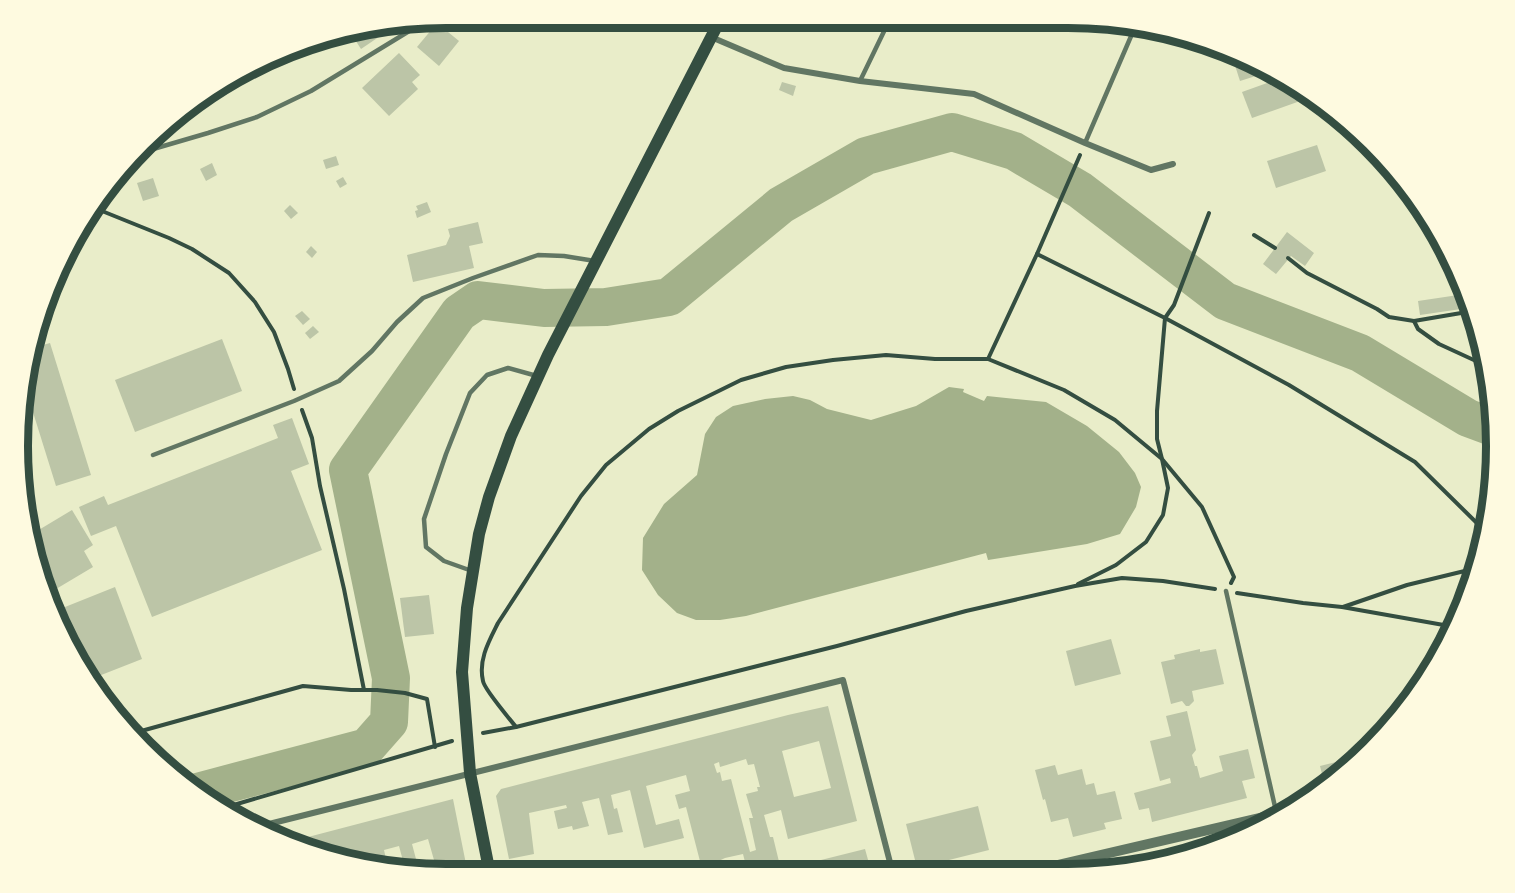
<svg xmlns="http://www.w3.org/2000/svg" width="1515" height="893" font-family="'Space Grotesk',sans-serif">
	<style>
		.water { fill: #a3b18a }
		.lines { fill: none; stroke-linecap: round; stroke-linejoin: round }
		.river { stroke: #a3b18a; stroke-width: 38 }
		.building { fill: #bcc5a7; fill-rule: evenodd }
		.path { stroke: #344e41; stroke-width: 4 }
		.service { stroke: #617663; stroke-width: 4.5 }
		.minor { stroke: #617663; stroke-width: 6 }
		.tertiary { stroke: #617663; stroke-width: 10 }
		.secondary { stroke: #344e41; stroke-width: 12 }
		.rim { fill: none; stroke: #344e41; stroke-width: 8 }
	</style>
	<rect width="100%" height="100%" fill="#e9edc9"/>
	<path class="water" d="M949,387L964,389L963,392L984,401L987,396L1046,402L1087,426L1119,452L1135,473L1141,487L1136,507L1120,534L1087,544L988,560L986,553L746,616L720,620H696L677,613L658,595L642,570L643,538L664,504L697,475L705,434L716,417L733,406L765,399L793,396L810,400L827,409L871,420L916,406Z"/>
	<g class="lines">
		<path class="river" d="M197,792L367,747L389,722L391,678L348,470L459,313L478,300L544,308L606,307L669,297L781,205L866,156L952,132L1014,151L1080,190L1225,301L1360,353L1468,418L1495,428"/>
	</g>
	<g class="building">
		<path d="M437,23L459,41L439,66L417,47Z"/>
		<path d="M395,26L361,49L352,35L354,33Z"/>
		<path d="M399,53L420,75L412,82L418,89L389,116L362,88Z"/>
		<path d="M1231,53L1260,67L1262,74L1240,81Z"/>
		<path d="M1281,78L1298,86L1303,100L1252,118L1242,92Z"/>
		<path d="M782,82L796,86L793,96L779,90Z"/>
		<path d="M1317,145L1326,171L1276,188L1267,161Z"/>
		<path d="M336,156L339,165L326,169L323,160Z"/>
		<path d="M212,163L217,175L206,181L200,169Z"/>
		<path d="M343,177L347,184L340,188L336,181Z"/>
		<path d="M153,178L159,196L143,201L137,183Z"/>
		<path d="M427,202L431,212L417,218L415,211L418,210L416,206Z"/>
		<path d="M290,205L298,213L291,219L284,211Z"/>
		<path d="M478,222L483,243L469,246L474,268L413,282L407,255L446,245L450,236L448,229Z"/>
		<path d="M1287,232L1314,253L1305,266L1291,256L1276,274L1263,264Z"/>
		<path d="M311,246L317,252L312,258L306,252Z"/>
		<path d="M1465,294L1468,308L1420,315L1418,301Z"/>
		<path d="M302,311L310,319L303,325L295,316Z"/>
		<path d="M313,326L319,332L310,339L305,333Z"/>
		<path d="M37,329L43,345L50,343L91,475L56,486L27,393Z"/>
		<path d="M222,339L242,391L135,432L115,380Z"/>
		<path d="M292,418L309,464L291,471L322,550L152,617L116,526L91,536L79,507L104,496L108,505L278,438L273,425Z"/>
		<path d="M72,510L93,545L84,551L93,567L46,595L41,585L32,534Z"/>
		<path d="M115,587L142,659L91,679L55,611Z"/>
		<path d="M429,595L434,634L405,637L400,598Z"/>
		<path d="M1111,639L1121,674L1075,686L1066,651Z"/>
		<path d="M1200,649V652L1216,649L1224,684L1192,691L1194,701L1189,706H1186L1182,701L1171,704L1161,662L1175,659L1174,655Z"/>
		<path d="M828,706L857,821L788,839L781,810L764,815L770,837H773L782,874H748L743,854L725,858L702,869L704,874H694L702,869L686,807L679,809L675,795L690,791L686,775L646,786L656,825L679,819L684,838L644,848L630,790L611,795L614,809L617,808L623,832L608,835L599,798L582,802L589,826L573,830L572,826L558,829L554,811L567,808L566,805L529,813L534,854L509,859L496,796L501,789L788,715ZM819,741L831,788L794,797L782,751ZM746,759L748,765L754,764L760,787H757L758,791L746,794L753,818H749L756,850L750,852L731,779L722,781L720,772L717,773L714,764L719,762L720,767Z"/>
		<path d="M1187,711L1196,750L1192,755L1195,766H1197L1200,778L1223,771L1219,756L1248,749L1255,778L1242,781L1247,798L1152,822L1149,808L1139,810L1134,793L1171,783L1170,778L1160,781L1150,741L1171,736L1166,716Z"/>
		<path d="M1340,761L1343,773L1323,778L1320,766Z"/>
		<path d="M1055,765L1058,775L1082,769L1086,785L1094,783L1097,795L1115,791L1122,819L1104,823L1106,829L1073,837L1068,818L1051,822L1045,799L1043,800L1035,770Z"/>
		<path d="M453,799L468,874H450V873L438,874L428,839L412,844L420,874L406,872L399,846L384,850L388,868L369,864L367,854L347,860L308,852L289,842Z"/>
		<path d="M978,806L989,850L917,868L906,824Z"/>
		<path d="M865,849L872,874H791L797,872V866Z"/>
	</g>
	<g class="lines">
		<g class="path">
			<path d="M92,207L169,238L192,249L229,273L255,302L274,332L288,369L294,389"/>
			<path d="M1209,213L1174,305L1165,318L1289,385L1415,462L1488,534"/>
			<path d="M1254,235L1275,248"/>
			<path d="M1037,254L1080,155"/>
			<path d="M1288,258L1307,273L1377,309L1389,317L1414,321L1473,311"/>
			<path d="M1414,321L1418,329L1439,344L1489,367"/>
			<path d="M988,359L1037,254L1165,318L1157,411V439L1162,459L1202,507L1234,577L1231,583"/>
			<path d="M302,410L312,438L320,486L344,589L364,690"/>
			<path d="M1237,593L1303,603L1342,607L1455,627"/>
			<path d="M1343,607L1407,585L1477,568"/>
			<path d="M516,727C509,718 484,689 483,681C478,660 489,641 498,623L581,496L606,465L649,429L678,411L741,380L786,367L833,360L886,355L935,359H988L1064,390L1115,420L1162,459L1168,488L1163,515L1146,542L1116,565L1078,584"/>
			<path d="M134,733L303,686L351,690H377L405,693L427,699L435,747"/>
			<path d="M483,733L516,727L837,646L966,611L1075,586L1122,578L1163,581L1215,589"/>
			<path d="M220,809L452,741"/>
		</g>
		<g class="service">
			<path d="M860,81L890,19"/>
			<path d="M1085,143L1135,27"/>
			<path d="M143,152L208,133L257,117L311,91L424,22"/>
			<path d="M153,455L294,401L339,381L372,351L397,322L423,298L473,278L538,255L564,256L595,261"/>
			<path d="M472,571L444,561L426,547L424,519L446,454L470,393L487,375L508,368L537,376"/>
			<path d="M1226,591L1278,820"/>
		</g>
		<g class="minor">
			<path d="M711,37L784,68L860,81L974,94L1085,143L1151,170L1173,164"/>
			<path d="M257,827L843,680L893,874"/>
		</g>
		<path class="tertiary" d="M1019,874L1294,810"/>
		<path class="secondary" d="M490,874L470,773L462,672L467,608L479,534L489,497L511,436L548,355L721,18"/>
	</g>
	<path d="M0 0H1515V893H0ZM446 28H1068A418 418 0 0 1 1486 446V446A418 418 0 0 1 1068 864H446A418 418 0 0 1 28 446V446A418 418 0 0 1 446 28Z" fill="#fefae0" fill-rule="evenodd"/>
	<path class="rim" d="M446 28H1068A418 418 0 0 1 1486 446V446A418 418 0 0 1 1068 864H446A418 418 0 0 1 28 446V446A418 418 0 0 1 446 28Z"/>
</svg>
